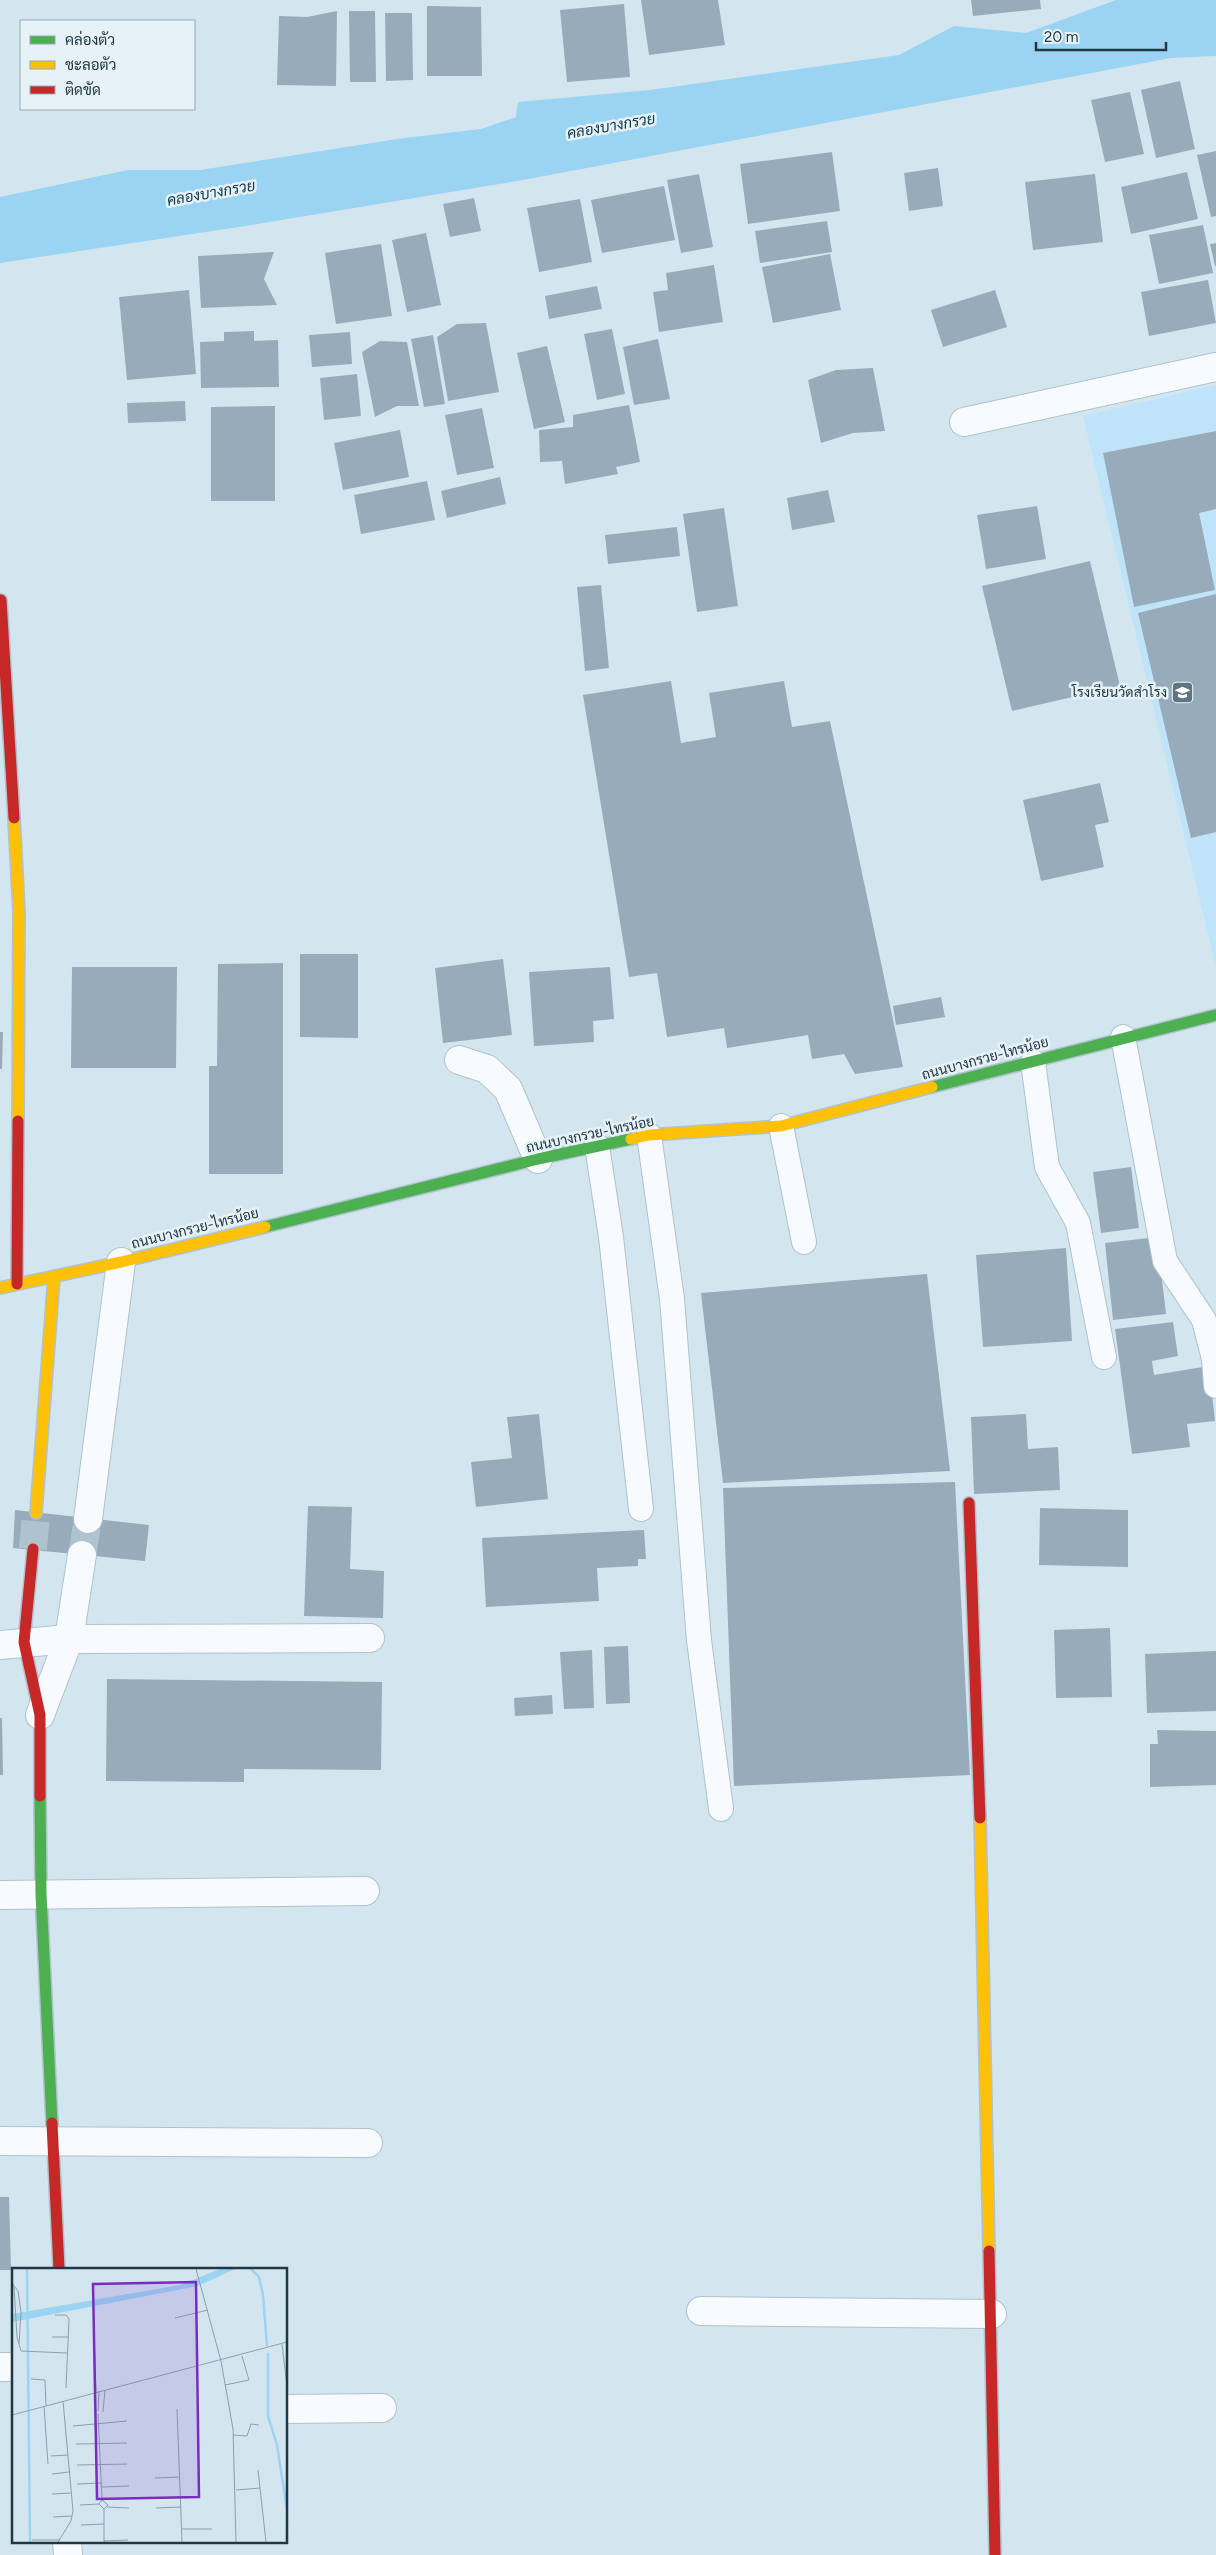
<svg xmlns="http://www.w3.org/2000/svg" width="1216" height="2555" font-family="Figtree,Sarabun,sans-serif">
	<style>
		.built { fill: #bfe3f8 }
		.water { fill: #9ad4f2 }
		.building { fill: #98abbb }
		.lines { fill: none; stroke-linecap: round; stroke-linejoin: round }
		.street-tunnel { stroke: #afc3ce; stroke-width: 28; stroke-dasharray: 28 14; stroke-linecap: butt }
		.secondary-tunnel { stroke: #afc3ce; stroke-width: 28; stroke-dasharray: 28 14; stroke-linecap: butt }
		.lane-casing { stroke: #afc2cd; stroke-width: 26 }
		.street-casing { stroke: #afc2cd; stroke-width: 30 }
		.fast-casing { stroke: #afc2cd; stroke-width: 14 }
		.slow-casing { stroke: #afc2cd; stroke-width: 14 }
		.jam-casing { stroke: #afc2cd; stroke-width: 14 }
		.lane { stroke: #f8fbfd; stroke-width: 24 }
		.street { stroke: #f8fbfd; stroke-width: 28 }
		.fast { stroke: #4caf50; stroke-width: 11 }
		.slow { stroke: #ffc107; stroke-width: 11 }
		.jam { stroke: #c62828; stroke-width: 11 }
		.labels { text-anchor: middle; stroke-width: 5; stroke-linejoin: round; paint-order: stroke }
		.poi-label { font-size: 14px; fill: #213844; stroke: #e7f2f8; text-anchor: end }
		.street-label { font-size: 14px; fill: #213844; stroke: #e7f2f8 }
		.water-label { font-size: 15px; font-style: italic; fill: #0c384c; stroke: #e7f2f8 }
		.inset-river { fill: none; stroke: #9ad4f2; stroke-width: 2.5 }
		.inset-road { fill: none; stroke: #8ca0ab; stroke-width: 1 }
		.view { fill: #7b2cbf; fill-opacity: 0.15; stroke: #7b2cbf; stroke-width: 2.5 }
		.inset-edge { fill: none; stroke: #213844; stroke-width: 2.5 }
	</style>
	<rect width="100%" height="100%" fill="#d3e6f0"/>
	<path class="built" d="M1216,385V967L1083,416Z"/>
	<path class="water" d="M1116,0H1216V56L1171,58L523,180L239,227L0,263V197L128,170H200L404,138L481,129L516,117L518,102L650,90L899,55L954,26L1026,33Z"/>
	<g class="building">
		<path d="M641,0H718L725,45L649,55Z"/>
		<path d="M971,0H1040L1041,9L973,16Z"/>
		<path d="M624,4L630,77L567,82L560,10Z"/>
		<path d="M427,6L481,7L482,76H427Z"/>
		<path d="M337,11L336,86L277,85L279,16L307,17Z"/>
		<path d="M349,11H375L376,82H350Z"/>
		<path d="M385,13H412L413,80L386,81Z"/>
		<path d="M1180,81L1195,149L1156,158L1141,90Z"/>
		<path d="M1130,92L1144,154L1105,162L1091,100Z"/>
		<path d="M1216,151V216L1211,217L1197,155Z"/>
		<path d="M832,152L840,211L748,224L740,164Z"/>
		<path d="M938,168L943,206L909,211L904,173Z"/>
		<path d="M1187,172L1198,219L1131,234L1121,187Z"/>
		<path d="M699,174L713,247L681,253L667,180Z"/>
		<path d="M1095,174L1103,242L1033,250L1025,182Z"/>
		<path d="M664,186L675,240L602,253L591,200Z"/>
		<path d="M474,198L481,231L450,237L443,204Z"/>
		<path d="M580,199L592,262L539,272L527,208Z"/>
		<path d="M827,221L832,252L760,263L755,231Z"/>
		<path d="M1203,225L1213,273L1159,284L1149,235Z"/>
		<path d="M426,233L441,305L407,312L392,240Z"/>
		<path d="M1216,243V266H1215L1210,244Z"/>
		<path d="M381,244L392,316L336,324L325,253Z"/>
		<path d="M274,252L264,279L277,305L201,308L198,256Z"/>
		<path d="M830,254L841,310L773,323L762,267Z"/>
		<path d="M714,265L723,322L659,332L653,292L668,290L666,273Z"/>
		<path d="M1208,280L1216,323L1149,336L1141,292Z"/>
		<path d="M597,286L602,309L549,319L545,296Z"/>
		<path d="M189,290L196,374L127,380L119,297Z"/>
		<path d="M995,290L1007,327L943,347L931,310Z"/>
		<path d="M486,323L499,392L448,401L437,337L457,324Z"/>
		<path d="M612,329L625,394L597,400L584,334Z"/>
		<path d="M254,331V341L278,340L279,387L201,388L200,342L224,341V332Z"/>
		<path d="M350,332L352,364L312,367L309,335Z"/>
		<path d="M433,335L445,404L424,407L411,339Z"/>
		<path d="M658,339L670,399L634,405L623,347Z"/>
		<path d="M380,341L407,342L419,406H397L375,417L362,352Z"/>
		<path d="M547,346L565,422L534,429L517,353Z"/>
		<path d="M873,368L885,431L853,433L821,443L808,380L836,370Z"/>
		<path d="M357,374L361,416L324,420L320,378Z"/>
		<path d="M185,401L186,421L128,423L127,403Z"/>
		<path d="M629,405L640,462L616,467L618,474L565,484L562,461L540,462L539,430L573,427V415Z"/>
		<path d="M275,406V501H211V407Z"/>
		<path d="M482,408L494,468L457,475L445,415Z"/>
		<path d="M400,430L409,477L343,490L334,443Z"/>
		<path d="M1216,431V509L1199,513L1215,590L1134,607L1103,453Z"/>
		<path d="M500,477L506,504L447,518L441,491Z"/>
		<path d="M427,481L435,520L361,534L354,495Z"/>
		<path d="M828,490L835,522L792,530L787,498Z"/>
		<path d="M1037,506L1046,559L986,569L977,515Z"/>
		<path d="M724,508L738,606L697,612L683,514Z"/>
		<path d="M677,527L680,556L608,564L605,535Z"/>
		<path d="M1090,561L1120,686L1012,711L982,586Z"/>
		<path d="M601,585L609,668L585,671L577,587Z"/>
		<path d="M1216,594V832L1191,838L1138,613Z"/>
		<path d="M671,681L681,743L716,737L709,693L784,681L792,727L830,721L903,1067L855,1074L844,1054L812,1059L808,1035L727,1048L724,1028L667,1037L657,973L629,977L583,695Z"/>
		<path d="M1100,783L1109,822L1095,825L1104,867L1041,881L1023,800Z"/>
		<path d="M300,954H358V1038L300,1037Z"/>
		<path d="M503,959L512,1035L443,1043L435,968Z"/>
		<path d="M283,963V1174H209V1066H217L218,964Z"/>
		<path d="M72,967H177L176,1068H71Z"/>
		<path d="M610,967L614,1019L593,1021L594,1042L534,1046L529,972Z"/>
		<path d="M941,997L945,1017L896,1025L893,1006Z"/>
		<path d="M0,1032H3L2,1069H0Z"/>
		<path d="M1131,1167L1139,1228L1101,1233L1093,1172Z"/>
		<path d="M1157,1237L1166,1314L1113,1320L1105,1243Z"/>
		<path d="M1066,1248L1072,1341L983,1347L976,1255Z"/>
		<path d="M927,1274L950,1471L723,1483L701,1293Z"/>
		<path d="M1173,1322L1178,1356L1152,1361L1154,1375L1209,1366L1215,1421L1187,1424L1190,1447L1132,1454L1115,1329Z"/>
		<path d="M539,1414L548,1499L476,1507L471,1462L512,1458L507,1417Z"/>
		<path d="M1026,1414L1028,1449L1058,1447L1060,1490L974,1494L971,1417Z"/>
		<path d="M955,1482L970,1775L734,1786L723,1488Z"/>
		<path d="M308,1506L352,1507L350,1569L384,1571L383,1618L304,1616Z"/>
		<path d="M1040,1508L1128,1510V1567L1039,1565Z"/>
		<path d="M15,1510L149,1525L145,1561L13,1548Z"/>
		<path d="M644,1530L646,1559H638V1566L597,1568L599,1601L486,1607L482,1538Z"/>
		<path d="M1110,1628L1112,1697L1056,1698L1054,1630Z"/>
		<path d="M628,1646L630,1703L606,1704L604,1647Z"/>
		<path d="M592,1650L594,1708L564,1709L560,1652Z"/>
		<path d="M1216,1651V1711L1147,1713L1145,1654Z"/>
		<path d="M107,1679L382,1682L381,1770L244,1769V1782L106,1781Z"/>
		<path d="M552,1695L553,1714L515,1716L514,1698Z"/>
		<path d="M0,1718H2L3,1775H0Z"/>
		<path d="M1157,1730L1216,1731V1785L1150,1787V1744H1158Z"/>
		<path d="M0,2197H9L11,2270H0Z"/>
	</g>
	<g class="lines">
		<path class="street-tunnel" d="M82,1555L88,1519"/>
		<path class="secondary-tunnel" d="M33,1549L36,1513"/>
		<defs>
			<g id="lane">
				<path d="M1123,1037L1165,1261L1204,1320L1214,1359L1216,1386"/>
				<path d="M1033,1062L1047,1167L1078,1223L1104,1357"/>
				<path d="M781,1126L804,1242"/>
				<path d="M649,1135L672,1299L699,1640L721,1809"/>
				<path d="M597,1146L611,1237L641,1509"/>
			</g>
			<g id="street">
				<path d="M964,422L1216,367"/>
				<path d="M459,1060L487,1069L508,1089L538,1159"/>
				<path d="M88,1519L121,1262"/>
				<path d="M0,1645L69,1639L370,1638"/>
				<path d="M40,1715L69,1639L82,1555"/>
				<path d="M0,1895L365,1891"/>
				<path d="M0,2141L368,2143"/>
				<path d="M701,2311L992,2314"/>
				<path d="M0,2367H14"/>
				<path d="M286,2409L382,2408"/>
				<path d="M67,2541L68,2555"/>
			</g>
			<g id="fast">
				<path d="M932,1087L1216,1015"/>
				<path d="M265,1227L538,1159L631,1139"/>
				<path d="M40,1796L41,1894L52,2123"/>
			</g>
			<g id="slow">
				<path d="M14,818L19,912L18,1121"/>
				<path d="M631,1139L649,1135L781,1126L932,1087"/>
				<path d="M0,1288L121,1262L265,1227"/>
				<path d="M36,1513L54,1277"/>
				<path d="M980,1818L989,2251"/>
			</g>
			<g id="jam">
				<path d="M1,600L14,818"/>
				<path d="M17,1284L18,1121"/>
				<path d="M969,1503L980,1818"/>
				<path d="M33,1549L24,1642L40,1715V1796"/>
				<path d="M52,2123L59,2269"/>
				<path d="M989,2251L995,2555"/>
			</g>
		</defs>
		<use href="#lane" class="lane-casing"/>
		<use href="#street" class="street-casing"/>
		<use href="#fast" class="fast-casing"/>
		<use href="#slow" class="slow-casing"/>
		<use href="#jam" class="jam-casing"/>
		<use href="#lane" class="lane"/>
		<use href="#street" class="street"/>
		<use href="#fast" class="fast"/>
		<use href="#slow" class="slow"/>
		<use href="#jam" class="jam"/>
	</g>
	<defs>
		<symbol id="school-square" viewBox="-11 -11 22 22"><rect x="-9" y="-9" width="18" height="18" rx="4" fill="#5f7580" stroke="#e7f2f8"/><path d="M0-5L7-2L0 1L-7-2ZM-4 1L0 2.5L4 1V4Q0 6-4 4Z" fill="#fff"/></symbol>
	</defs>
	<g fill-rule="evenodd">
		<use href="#school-square" x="1170" y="680" width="25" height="25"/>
	</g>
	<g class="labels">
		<g class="poi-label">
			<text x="1167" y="697">โรงเรียนวัดสำโรง</text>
		</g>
		<g class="street-label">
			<text transform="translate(985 1058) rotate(-15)" y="5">ถนนบางกรวย-ไทรน้อย</text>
			<text transform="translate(590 1134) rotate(-12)" y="5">ถนนบางกรวย-ไทรน้อย</text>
			<text transform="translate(195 1228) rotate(-14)" y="5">ถนนบางกรวย-ไทรน้อย</text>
		</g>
		<g class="water-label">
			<text transform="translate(611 126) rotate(-10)" y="5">คลองบางกรวย</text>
			<text transform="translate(211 193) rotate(-10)" y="5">คลองบางกรวย</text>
		</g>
	</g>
	<g transform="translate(12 2268)">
		<rect width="275" height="275" fill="#d3e6f0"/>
		<path d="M208,1H223L186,18L0,54V46L168,17Z" fill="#9ad4f2"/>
		<path class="inset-river" d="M15,1L18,274M239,1L247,9L251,27L255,78M256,85V148L265,177L275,241M275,256V274"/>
		<path class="inset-road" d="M184,1L209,93L221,161L224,274M0,15L6,23L9,44L7,76M2,18L5,69L9,83L55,85M43,47H54L57,51L54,120M163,50L196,42M82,66L84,124M40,69H57M270,76L275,118M19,111L33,112L34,138M213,117L237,112L230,88M32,138L36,196M165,141L170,274M86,143L87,123M91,144L93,122M86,146L90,232L87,236L92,241L96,237L90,232M0,147L275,74M61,158L115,153M221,167L235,168L239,156L247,157M64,176L115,175M39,188L56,187M65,197L115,196M246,202L254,274M40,206L57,204M143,210L168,209M65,216L90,215M90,219L117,218M224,222L248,220M40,226L59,225M68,237L87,236M95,239L117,240M144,240L169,239M92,241V274M41,249L60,248M69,257L92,256M170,261H200M20,272H48M92,273L116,272M46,274L59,253L61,243L51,133"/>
		<path class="view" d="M184,14L187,229L85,231L81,16Z"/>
		<rect width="275" height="275" class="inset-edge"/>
	</g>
	<rect x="20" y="20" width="175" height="90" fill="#e7f2f8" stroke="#98a8b0"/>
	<rect x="30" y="36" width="25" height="8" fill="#4caf50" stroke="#98a8b0"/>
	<text x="65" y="45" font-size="15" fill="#213844">คล่องตัว</text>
	<rect x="30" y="61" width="25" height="8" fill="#ffc107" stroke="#98a8b0"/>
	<text x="65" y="70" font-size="15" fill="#213844">ชะลอตัว</text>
	<rect x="30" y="86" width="25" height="8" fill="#c62828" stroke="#98a8b0"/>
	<text x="65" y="95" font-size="15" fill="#213844">ติดขัด</text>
	<path d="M1036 42v8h130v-8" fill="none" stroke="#213844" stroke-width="2.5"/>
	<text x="1044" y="42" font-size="15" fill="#213844" stroke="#e7f2f8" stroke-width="4" paint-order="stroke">20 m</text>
</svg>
